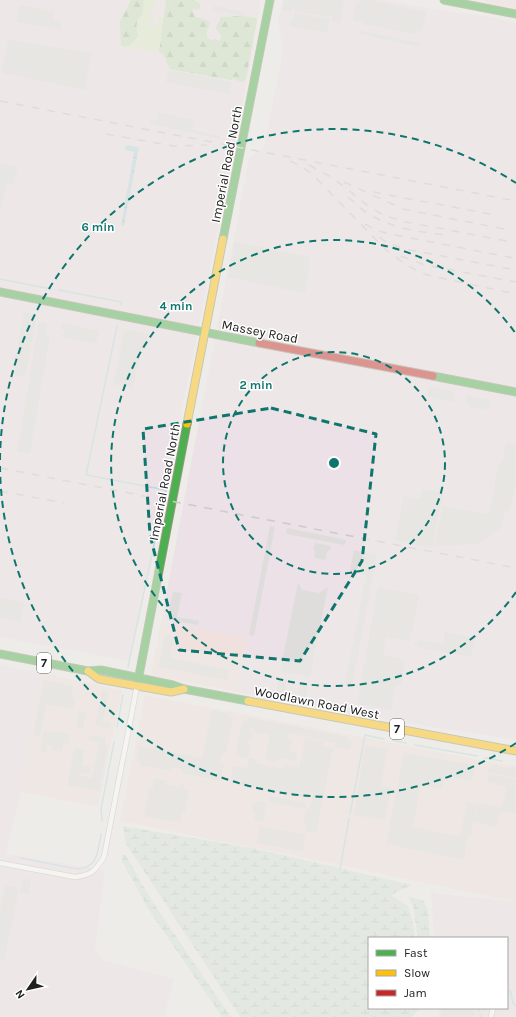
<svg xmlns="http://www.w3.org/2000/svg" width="516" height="1017" font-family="Karla,sans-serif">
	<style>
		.commercial { fill: #f0e0de }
		.industrial { fill: #ebe1e7 }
		.grass { fill: #dbebc7 }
		.forest { fill: url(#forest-firs) }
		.wetland { fill: url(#wetland-marsh) }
		.parking { fill: #dedddc }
		.water { fill: url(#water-ripples) }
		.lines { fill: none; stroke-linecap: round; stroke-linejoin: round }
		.stream { stroke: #bcd9e1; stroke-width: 1.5 }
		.street-casing { stroke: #c7c6c4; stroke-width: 6 }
		.fast-casing { stroke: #979880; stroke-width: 9 }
		.slow-casing { stroke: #979880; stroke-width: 9 }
		.jam-casing { stroke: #979880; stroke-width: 9 }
		.street { stroke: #fcfcfc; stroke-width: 4.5 }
		.fast { stroke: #4caf50; stroke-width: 7 }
		.slow { stroke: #ffc107; stroke-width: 7 }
		.jam { stroke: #c62828; stroke-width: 7 }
		.rail { stroke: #cbcbca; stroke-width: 1.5; stroke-dasharray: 8 8; stroke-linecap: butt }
		.marked { fill: none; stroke: #0f766e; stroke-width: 3; stroke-dasharray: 8 5; stroke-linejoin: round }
		.ring { fill: none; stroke: #0f766e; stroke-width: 2; stroke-dasharray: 7 5 }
		.labels { text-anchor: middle; stroke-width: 3; stroke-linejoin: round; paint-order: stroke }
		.shield { fill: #fff; stroke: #636363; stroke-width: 1 }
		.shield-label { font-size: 12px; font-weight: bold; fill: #202020 }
		.street-label { font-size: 13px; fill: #202020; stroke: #fff }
		.centre { fill: #0f766e; stroke: #fff; stroke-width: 2 }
		.ring-label { font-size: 12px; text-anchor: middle; font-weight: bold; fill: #0f766e; stroke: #fff; stroke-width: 3; stroke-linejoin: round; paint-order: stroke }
	</style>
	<defs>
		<pattern id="forest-firs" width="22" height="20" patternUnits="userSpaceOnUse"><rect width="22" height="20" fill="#c9ddbe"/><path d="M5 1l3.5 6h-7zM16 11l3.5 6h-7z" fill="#acbda3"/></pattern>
		<pattern id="wetland-marsh" width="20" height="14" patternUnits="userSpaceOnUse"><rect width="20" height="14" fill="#d6e4db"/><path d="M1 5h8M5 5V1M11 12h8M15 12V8" fill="none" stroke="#b7c3bc"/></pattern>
		<pattern id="water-ripples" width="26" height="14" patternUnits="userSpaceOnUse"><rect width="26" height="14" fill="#bcd9e1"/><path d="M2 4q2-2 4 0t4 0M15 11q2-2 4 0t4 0" fill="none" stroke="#a1bac1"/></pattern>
	</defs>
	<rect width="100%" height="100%" fill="#eeece8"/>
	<g class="commercial">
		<path d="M485,0H516V9L485,3Z"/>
		<path d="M161,622L247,638L237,692L151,675Z"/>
		<path d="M41,673L122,690L98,807L21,792Z"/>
		<path d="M145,695L485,761L516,766V902L340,865L120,821Z"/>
	</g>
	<g class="industrial">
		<path d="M0,0H261L249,70L197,336L129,661L0,637Z"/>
		<path d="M283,0H385L432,9L484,16L516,22V740L350,714L237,692L247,638L161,622L249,158L264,147L283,51L278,22Z"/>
		<path d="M0,665L41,673L21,792L6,854L105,870L95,950L102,960L174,979L164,1017H0Z"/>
		<path d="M431,891L440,894L516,902V1017H437L439,1014V1008H507V938H434Z"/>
	</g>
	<path class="grass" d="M144,0H157L156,5L150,9V13L154,17L153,21L149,23L150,27H155L159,17L161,16L163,18L159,53L125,47L130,45L137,33L136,24L138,18L142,15L143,12Z"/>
	<g class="forest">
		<path d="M131,0H144L142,15C135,20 136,28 138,36L130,45L125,47L121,45L120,22Z"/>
		<path d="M166,0H194L200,4V8L198,10L194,9L192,11L195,17L206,20L210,22L209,26L207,30V38L211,40L216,39L218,41L221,39V36L216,28L217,24L220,21V17L242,16L256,18L257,20L246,79C241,84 239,80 234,79L231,80L170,69L163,54L159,52Z"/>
	</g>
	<g class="wetland">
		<path d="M123,826L257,849L412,885L391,895L408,906L414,927V938H369V1008H419V1009L412,1017H240L126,844Z"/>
		<path d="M125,854L154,904L231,1017H222L148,909L122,861V855Z"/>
		<path d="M408,896L424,901L428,910L430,938H418L413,907Z"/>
	</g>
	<g class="parking">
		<path d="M284,0H344L340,24L331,21L332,16L331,15L330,17L294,11V7H293L291,12L282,10Z"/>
		<path d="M361,0H370L427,12L422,32L416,31V34L363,24V21L361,22L353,20L356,2L361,3Z"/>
		<path d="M20,5L54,12L53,19L62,21L60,30L17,22Z"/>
		<path d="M214,6L244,12L243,16L213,10Z"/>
		<path d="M294,13L330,19L327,33L289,26L290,21H292Z"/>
		<path d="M360,31L420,43V47L359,34Z"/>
		<path d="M8,40L91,53L85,90L4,73L2,69Z"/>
		<path d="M168,70L231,82L229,94L166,82Z"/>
		<path d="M158,112L194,120L192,130L220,136V139L150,124L151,120L156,121Z"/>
		<path d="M0,163L18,167L14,185L6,184L0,213Z"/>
		<path d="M235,242L310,257L308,267L310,268L305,293L228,277Z"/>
		<path d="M24,312L37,315L25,377L12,374Z"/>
		<path d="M39,322L47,324L45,334L50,335L30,454L17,452Z"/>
		<path d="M62,323L99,331L96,344L63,337L65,330L61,329Z"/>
		<path d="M125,329L149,334L145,350H141L133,388L113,384Z"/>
		<path d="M429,387L455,392L453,402L427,396Z"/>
		<path d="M467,395L492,401L490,409L485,407L484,410L469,406V404L465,403Z"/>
		<path d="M508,443L516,445V484L509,511H507L504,514L502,527L477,544L434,546L443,506L489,514L498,466L503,461L505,445Z"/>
		<path d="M422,489L443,493L432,548L395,540L404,495L420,499Z"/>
		<path d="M270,526L275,527L254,636L249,635Z"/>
		<path d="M287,528L346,540L345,545L286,534Z"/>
		<path d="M315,543L331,546L330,550L327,552L325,560L314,558L315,551L313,550Z"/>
		<path d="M354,550L377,555L352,686L345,685L366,575L350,571Z"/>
		<path d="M298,583L302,590L319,593L328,587L310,677L280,671Z"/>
		<path d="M378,587L419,595L410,641L386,637L383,655L402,659L401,662L405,663L401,686L396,685L391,710L357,704Z"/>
		<path d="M173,592L182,593L177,617L199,621L198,625L167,619Z"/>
		<path d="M0,598L24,603L20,622L0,617Z"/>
		<path d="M445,632L475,638L471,657L415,647V643L420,640L443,644Z"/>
		<path d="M165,634L174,636L170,658L229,670L227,680L159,667Z"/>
		<path d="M279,678L287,680L285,693L276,691Z"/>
		<path d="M44,680L73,686L71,698L75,699L73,709L46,704L40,736L33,735Z"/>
		<path d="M301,682L309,684L306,697L298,695Z"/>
		<path d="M102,690L108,692L103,721L111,723L110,729L95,726Z"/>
		<path d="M212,710L230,714L229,717L233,718L226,754L222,753L220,763L224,764L220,781L182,773V769L171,767L170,771L140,765V761H136L139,746L202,758Z"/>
		<path d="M79,711L86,712L83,729L76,728Z"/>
		<path d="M248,717L348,737L347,741H352L350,750L334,747L335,743L289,733L288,739L292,740L290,751L297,752L295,761L279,758L278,762L265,760L270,732L269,735L254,732V728H251L250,732L253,733L252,740H248L247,744L251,745L248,758L235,756L241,726L244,720L247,721Z"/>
		<path d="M44,731L55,733L56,732L70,734L68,745L63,744L62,752L52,750L53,746L47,745L46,752L40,751Z"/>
		<path d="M89,735L106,738L105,744L108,745L99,791L67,785L74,748L84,750L82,765L91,767L89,774L80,772V776L92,778L99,743L88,740Z"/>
		<path d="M305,738L323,741V746L333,748L316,833L306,831L307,825L303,824L306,809H310L313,794L309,793L308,798L230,783L233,766L247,768L249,758L257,759V763L284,769L285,765L298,767L297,771H299Z"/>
		<path d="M365,745L387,749L381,786L391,787L385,820L354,815Z"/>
		<path d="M404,753L475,765L472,781L445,776L442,789L421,785L413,827L460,837L467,802L477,804L471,834L468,837L464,860L386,844Z"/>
		<path d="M492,764L509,769L512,766L516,767L515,772L516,773V778L487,772L489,767L492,768Z"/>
		<path d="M489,774L516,780V814L500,811L496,827L474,822L478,803L502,808L507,787L487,782Z"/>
		<path d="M154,778L167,781L166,785L179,787L180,784L184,785L183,788L189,790L185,812L182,811L180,822L144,816L149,789L153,790V787H152Z"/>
		<path d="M270,796L306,803L305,809L269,802Z"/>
		<path d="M257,801L266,803L263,822L254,820L255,812L252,811L253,802L256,803Z"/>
		<path d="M260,826L306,835L303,852L257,843Z"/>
		<path d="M22,878L31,880L29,894L20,893Z"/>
		<path d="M5,885L19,888L4,960H0V911Z"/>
		<path d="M442,1008H470L474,1013V1017H440Z"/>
	</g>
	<path class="water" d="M126,145L139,147L124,226L121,225L134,152L125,150Z"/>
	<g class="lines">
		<g class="stream">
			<path d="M0,279L51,289"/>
			<path d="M59,290L121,302V305"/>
			<path d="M117,326L86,475L166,490L165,495"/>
			<path d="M128,667L163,503"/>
			<path d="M117,727L123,695"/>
			<path d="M392,740L406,743"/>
			<path d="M415,745L477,756"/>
			<path d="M485,758L502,761"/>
			<path d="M350,814L365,735L384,739"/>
			<path d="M102,821L101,809L114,742"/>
			<path d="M21,858L77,869C98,869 98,850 101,834"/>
			<path d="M340,869L349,819"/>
			<path d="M510,990L513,1003L516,1006"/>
			<path d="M478,1008L479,1011"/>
			<path d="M480,1015L481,1017"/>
		</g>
		<defs>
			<g id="street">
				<path d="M0,863L75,877C92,875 95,871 104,857L137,686"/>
				<path d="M491,1017L493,1008"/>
			</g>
			<g id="fast">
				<path d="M444,0L516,14"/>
				<path d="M223,239L270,0"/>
				<path d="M0,292L259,343"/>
				<path d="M433,376L516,392"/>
				<path d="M0,654L88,671L101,670L173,685L184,689L248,701"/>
				<path d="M137,686L187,424"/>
			</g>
			<g id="slow">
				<path d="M187,424L223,239"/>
				<path d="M88,671L99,679L171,692L184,689"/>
				<path d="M248,701L516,751"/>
			</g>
			<path id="jam" d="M259,343L433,376"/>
		</defs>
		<use href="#street" class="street-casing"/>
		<use href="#fast" class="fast-casing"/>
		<use href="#slow" class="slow-casing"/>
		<use href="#jam" class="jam-casing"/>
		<use href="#street" class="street"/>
		<use href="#fast" class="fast"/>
		<use href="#slow" class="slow"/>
		<use href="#jam" class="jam"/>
		<g class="rail">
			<path d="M0,101L516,201"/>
			<path d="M106,134L173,146L207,145"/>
			<path d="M290,161L301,166L312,174L385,249L408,266L427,275L516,294"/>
			<path d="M309,165L333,178L367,205L383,215L401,221L512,242"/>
			<path d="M344,182L403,209L504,229"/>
			<path d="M373,192L495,215"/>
			<path d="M348,197C357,205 365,213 376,218C398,230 426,232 451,236"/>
			<path d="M365,224L378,231L390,234L514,258"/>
			<path d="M379,237L388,243L405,249L516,270"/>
			<path d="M401,256L425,265L516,282"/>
			<path d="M0,468L516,568"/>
			<path d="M0,491L64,503"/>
		</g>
	</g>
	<path d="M0 0H516V1017H0ZM271,408L376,434L362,561L300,661L179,650L150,535L143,429Z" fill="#eeece8" fill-opacity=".55" fill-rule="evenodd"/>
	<path class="marked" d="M271,408L376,434L362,561L300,661L179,650L150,535L143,429Z"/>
	<g class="ring">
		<circle cx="334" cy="463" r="111"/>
		<path d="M516 592A223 223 0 1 1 516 334"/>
		<path d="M516 743A334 334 0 0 1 0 466M0 460A334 334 0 0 1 516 183"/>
	</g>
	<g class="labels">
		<g class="shield">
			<rect x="37" y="653" width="14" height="20" rx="3"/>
			<rect x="390" y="719" width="14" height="20" rx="3"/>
		</g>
		<g class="shield-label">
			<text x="44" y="667">7</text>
			<text x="397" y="733">7</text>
		</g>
		<g class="street-label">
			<text transform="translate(226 164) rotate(-79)" y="5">Imperial Road North</text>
			<text transform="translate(260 331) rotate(11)" y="5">Massey Road</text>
			<text transform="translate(164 482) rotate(-79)" y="5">Imperial Road North</text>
			<text transform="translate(317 702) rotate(11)" y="5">Woodlawn Road West</text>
		</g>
	</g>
	<circle cx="334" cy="463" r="6" class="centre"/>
	<g class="ring-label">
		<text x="98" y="231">6 min</text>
		<text x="176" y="310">4 min</text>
		<text x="256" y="389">2 min</text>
	</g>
	<rect x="368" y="937" width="140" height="72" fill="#ffffff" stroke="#a6a6a6"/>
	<rect x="376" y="950" width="20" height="6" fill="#4caf50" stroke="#a6a6a6"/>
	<text x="404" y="957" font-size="12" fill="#202020">Fast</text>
	<rect x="376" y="970" width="20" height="6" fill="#ffc107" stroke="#a6a6a6"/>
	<text x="404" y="977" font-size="12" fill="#202020">Slow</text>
	<rect x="376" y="990" width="20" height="6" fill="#c62828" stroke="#a6a6a6"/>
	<text x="404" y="997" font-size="12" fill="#202020">Jam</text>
	<g transform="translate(28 989) rotate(236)" stroke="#ffffff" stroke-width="3" paint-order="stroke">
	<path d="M0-3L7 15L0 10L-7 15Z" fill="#202020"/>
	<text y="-6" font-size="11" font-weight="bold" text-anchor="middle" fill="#202020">N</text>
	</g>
</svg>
